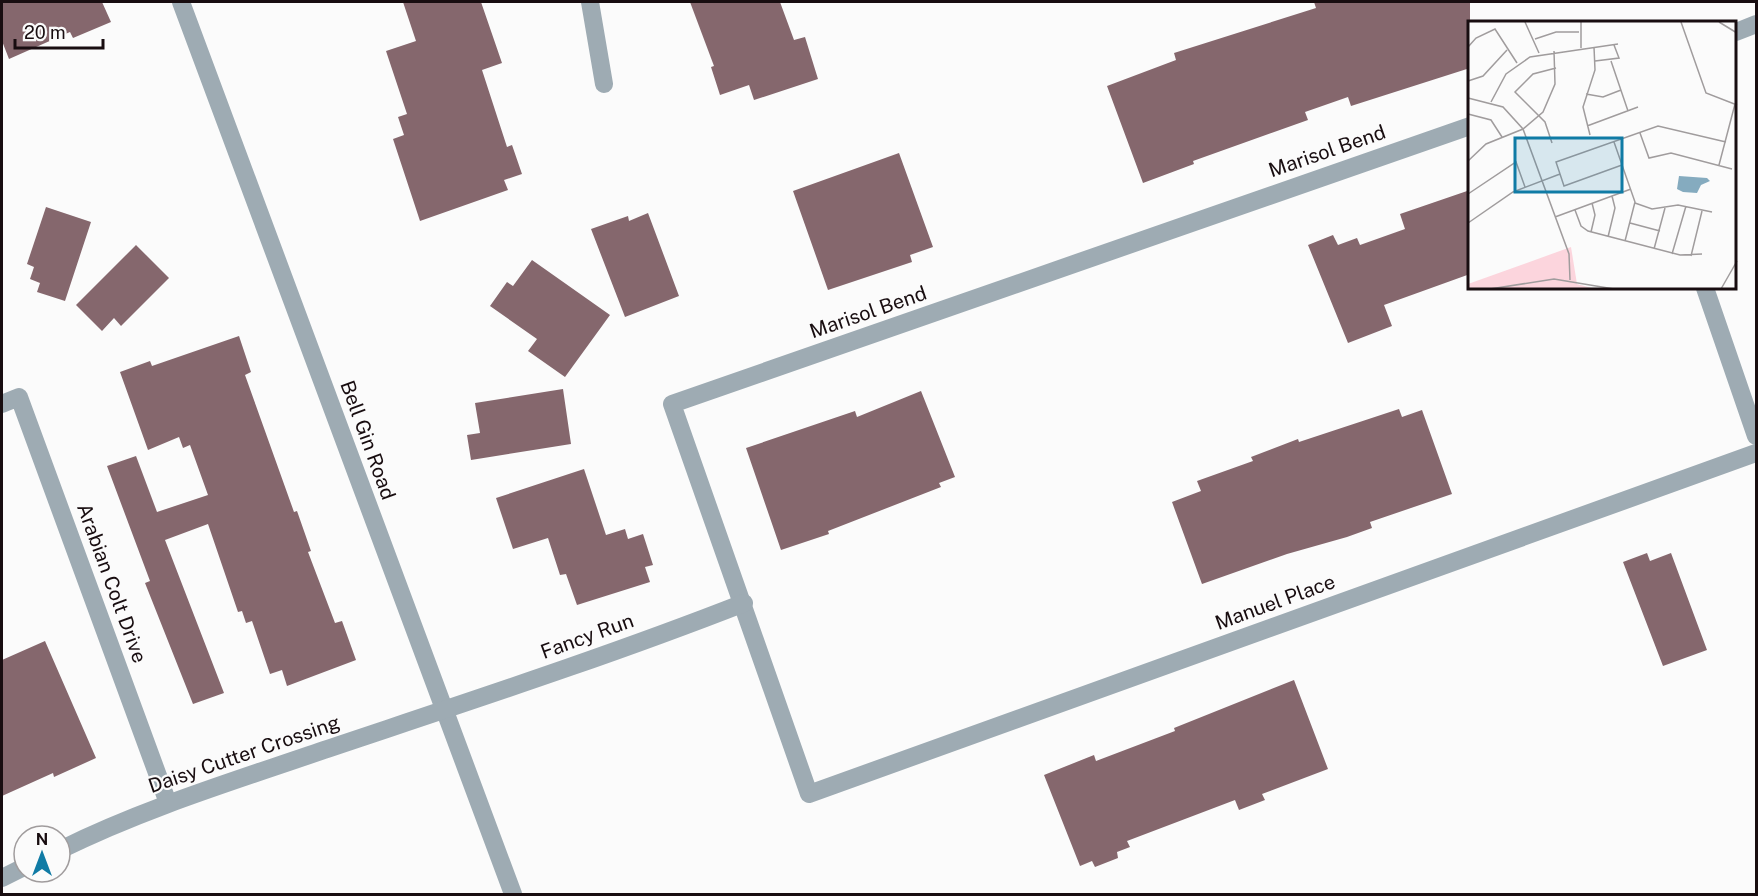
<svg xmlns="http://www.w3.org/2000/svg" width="1758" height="896" font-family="'Public Sans',sans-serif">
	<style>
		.building { fill: #85676d }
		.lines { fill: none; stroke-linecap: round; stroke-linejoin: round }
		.minor { stroke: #9eabb3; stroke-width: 18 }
		.labels { text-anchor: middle; stroke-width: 4.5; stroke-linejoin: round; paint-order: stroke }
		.street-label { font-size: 20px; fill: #180d10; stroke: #fbfbfb }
		.inset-road { fill: none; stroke: #a09c9d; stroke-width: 1.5 }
		.view { fill: #107ba5; fill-opacity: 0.15; stroke: #107ba5; stroke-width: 3 }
		.inset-edge { fill: none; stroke: #180d10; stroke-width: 3 }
	</style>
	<rect width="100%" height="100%" fill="#fbfbfb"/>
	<g class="building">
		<path d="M2,2H102L111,22L73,38L70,32L9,59L2,41Z"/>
		<path d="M403,2H481L502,63L482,70L507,147L512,145L522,174L504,180L508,190L420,221L393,139L404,135L398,117L407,114L386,51L416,41Z"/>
		<path d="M690,2H780L794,40L805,37L818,79L754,100L749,85L720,95L711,67L714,66Z"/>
		<path d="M1314,2H1470V68L1351,106L1348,97L1305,112L1308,120L1193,161L1194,164L1143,183L1107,86L1176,60L1174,53L1316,8Z"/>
		<path d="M899,153L933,247L910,255L912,262L828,290L793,191Z"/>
		<path d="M1470,190V274L1384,305L1392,326L1348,343L1308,245L1333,235L1338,245L1357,238L1360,245L1405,229L1400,214Z"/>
		<path d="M46,207L91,222L65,301L37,292L40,283L30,279L34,267L27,264Z"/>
		<path d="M648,213L679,296L625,317L591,229L628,216L629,221Z"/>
		<path d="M136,245L169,278L121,326L114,318L102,331L76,305Z"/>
		<path d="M532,260L610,315L565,377L528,351L537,339L490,306L507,282L513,286Z"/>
		<path d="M239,336L251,372L245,375L294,512L297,511L311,551L308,552L335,623L342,621L356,660L287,686L282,670L270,674L252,621L246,623L242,611L238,612L208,524L165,540L224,693L193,704L145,583L150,581L107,466L136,456L157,512L208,495L190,445L183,448L179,437L148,450L120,372L150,361L152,366Z"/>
		<path d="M563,389L571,444L471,460L467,435L480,433L475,403Z"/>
		<path d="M921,391L955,477L939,483L941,487L828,531L829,534L781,550L746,448L855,411L857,417Z"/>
		<path d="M1399,409L1402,417L1422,410L1452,494L1370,522L1372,528L1347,537L1287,554L1202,584L1172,502L1201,491L1197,481L1253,461L1251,457L1298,439L1299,442Z"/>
		<path d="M584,469L606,535L625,529L628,539L643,534L653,565L645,567L650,582L577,605L566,574L560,575L548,538L513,549L496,498Z"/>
		<path d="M1647,553L1650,561L1671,553L1707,650L1663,666L1623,562Z"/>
		<path d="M45,641L96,758L54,777L53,773L2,796V660Z"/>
		<path d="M1294,680L1328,769L1262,794L1265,800L1239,810L1235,800L1127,841L1130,847L1117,852L1118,858L1095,867L1092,861L1080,866L1044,775L1094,755L1096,761L1175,731L1174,728Z"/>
	</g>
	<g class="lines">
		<g class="minor">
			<path d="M181,2L513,894"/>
			<path d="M590,2L604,84"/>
			<path d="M1736,32L1756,24"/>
			<path d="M1470,126L672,404L809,794L1756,453"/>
			<path d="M1705,288L1756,436"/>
			<path d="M2,404L19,397L168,803"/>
			<path d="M60,850C145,808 234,781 324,750C464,703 606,657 744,603"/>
			<path d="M2,878L24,867"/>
		</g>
	</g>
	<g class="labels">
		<g class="street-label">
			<text transform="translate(1327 151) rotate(-19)" y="7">Marisol Bend</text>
			<text transform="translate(868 312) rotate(-19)" y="7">Marisol Bend</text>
			<text transform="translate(368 440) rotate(70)" y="7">Bell Gin Road</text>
			<text transform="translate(112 583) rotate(70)" y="7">Arabian Colt Drive</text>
			<text transform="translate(1275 602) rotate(-20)" y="7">Manuel Place</text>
			<text transform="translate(587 636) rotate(-20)" y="7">Fancy Run</text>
			<text transform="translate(244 754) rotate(-19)" y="7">Daisy Cutter Crossing</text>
		</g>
	</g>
	<g transform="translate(1468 21)">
		<rect width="268" height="268" fill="#fbfbfb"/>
		<path d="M103,226L109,263L127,268H0V263Z" fill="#fcd5dd"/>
		<path d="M211,155L239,157L242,160L233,164L229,172L215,171L209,168Z" fill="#85abbf"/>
		<path class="inset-road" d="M57,1L71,32M113,1V27M213,1L238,72L269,84M251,1L269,12M67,18L88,11H111M0,26L8,17L27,8L49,42M127,40L151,37L146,24M143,40L160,90M0,60L15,55L39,29M118,73L135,76L153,69M0,77L35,86L55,108L101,233L102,259M23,81L38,53L62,36L150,23M0,93L23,99L34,116M119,105L170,86M172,112L181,137L203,132L264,148M122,114L115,86L127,49L126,26M146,121L167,181L157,220M84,122L77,101L47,71L65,53L88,47M0,140L18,123L55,108L75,91L87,63L86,30M154,144L96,165L88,141L190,105L258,121M251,144L267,83M0,173L48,141L57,166M167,182L184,188L210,184L244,191M107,189L113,205L120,210L212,234L234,233M87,196L163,168M0,202L45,171L92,153M162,202L192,210M123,211L127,194L124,182M140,216L147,187L144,175M186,228L197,187M204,233L218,185M223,235L234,190M22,268L86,258L146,268M253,268L269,240"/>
		<path class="view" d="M47,117H154V171H47Z"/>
		<rect width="268" height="268" class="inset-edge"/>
	</g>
	<rect width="1758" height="896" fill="none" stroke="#180d10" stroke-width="6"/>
	<g transform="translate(42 854)"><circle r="28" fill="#fbfbfb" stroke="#a09c9d" stroke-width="1.5"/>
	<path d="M0-4.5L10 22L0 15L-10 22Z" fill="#107ba5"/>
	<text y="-9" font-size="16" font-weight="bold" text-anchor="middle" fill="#180d10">N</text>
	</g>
	<path d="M15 39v9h88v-9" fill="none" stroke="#180d10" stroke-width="3"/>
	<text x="24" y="39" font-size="18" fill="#180d10" stroke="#fbfbfb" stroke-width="4.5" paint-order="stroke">20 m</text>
</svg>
